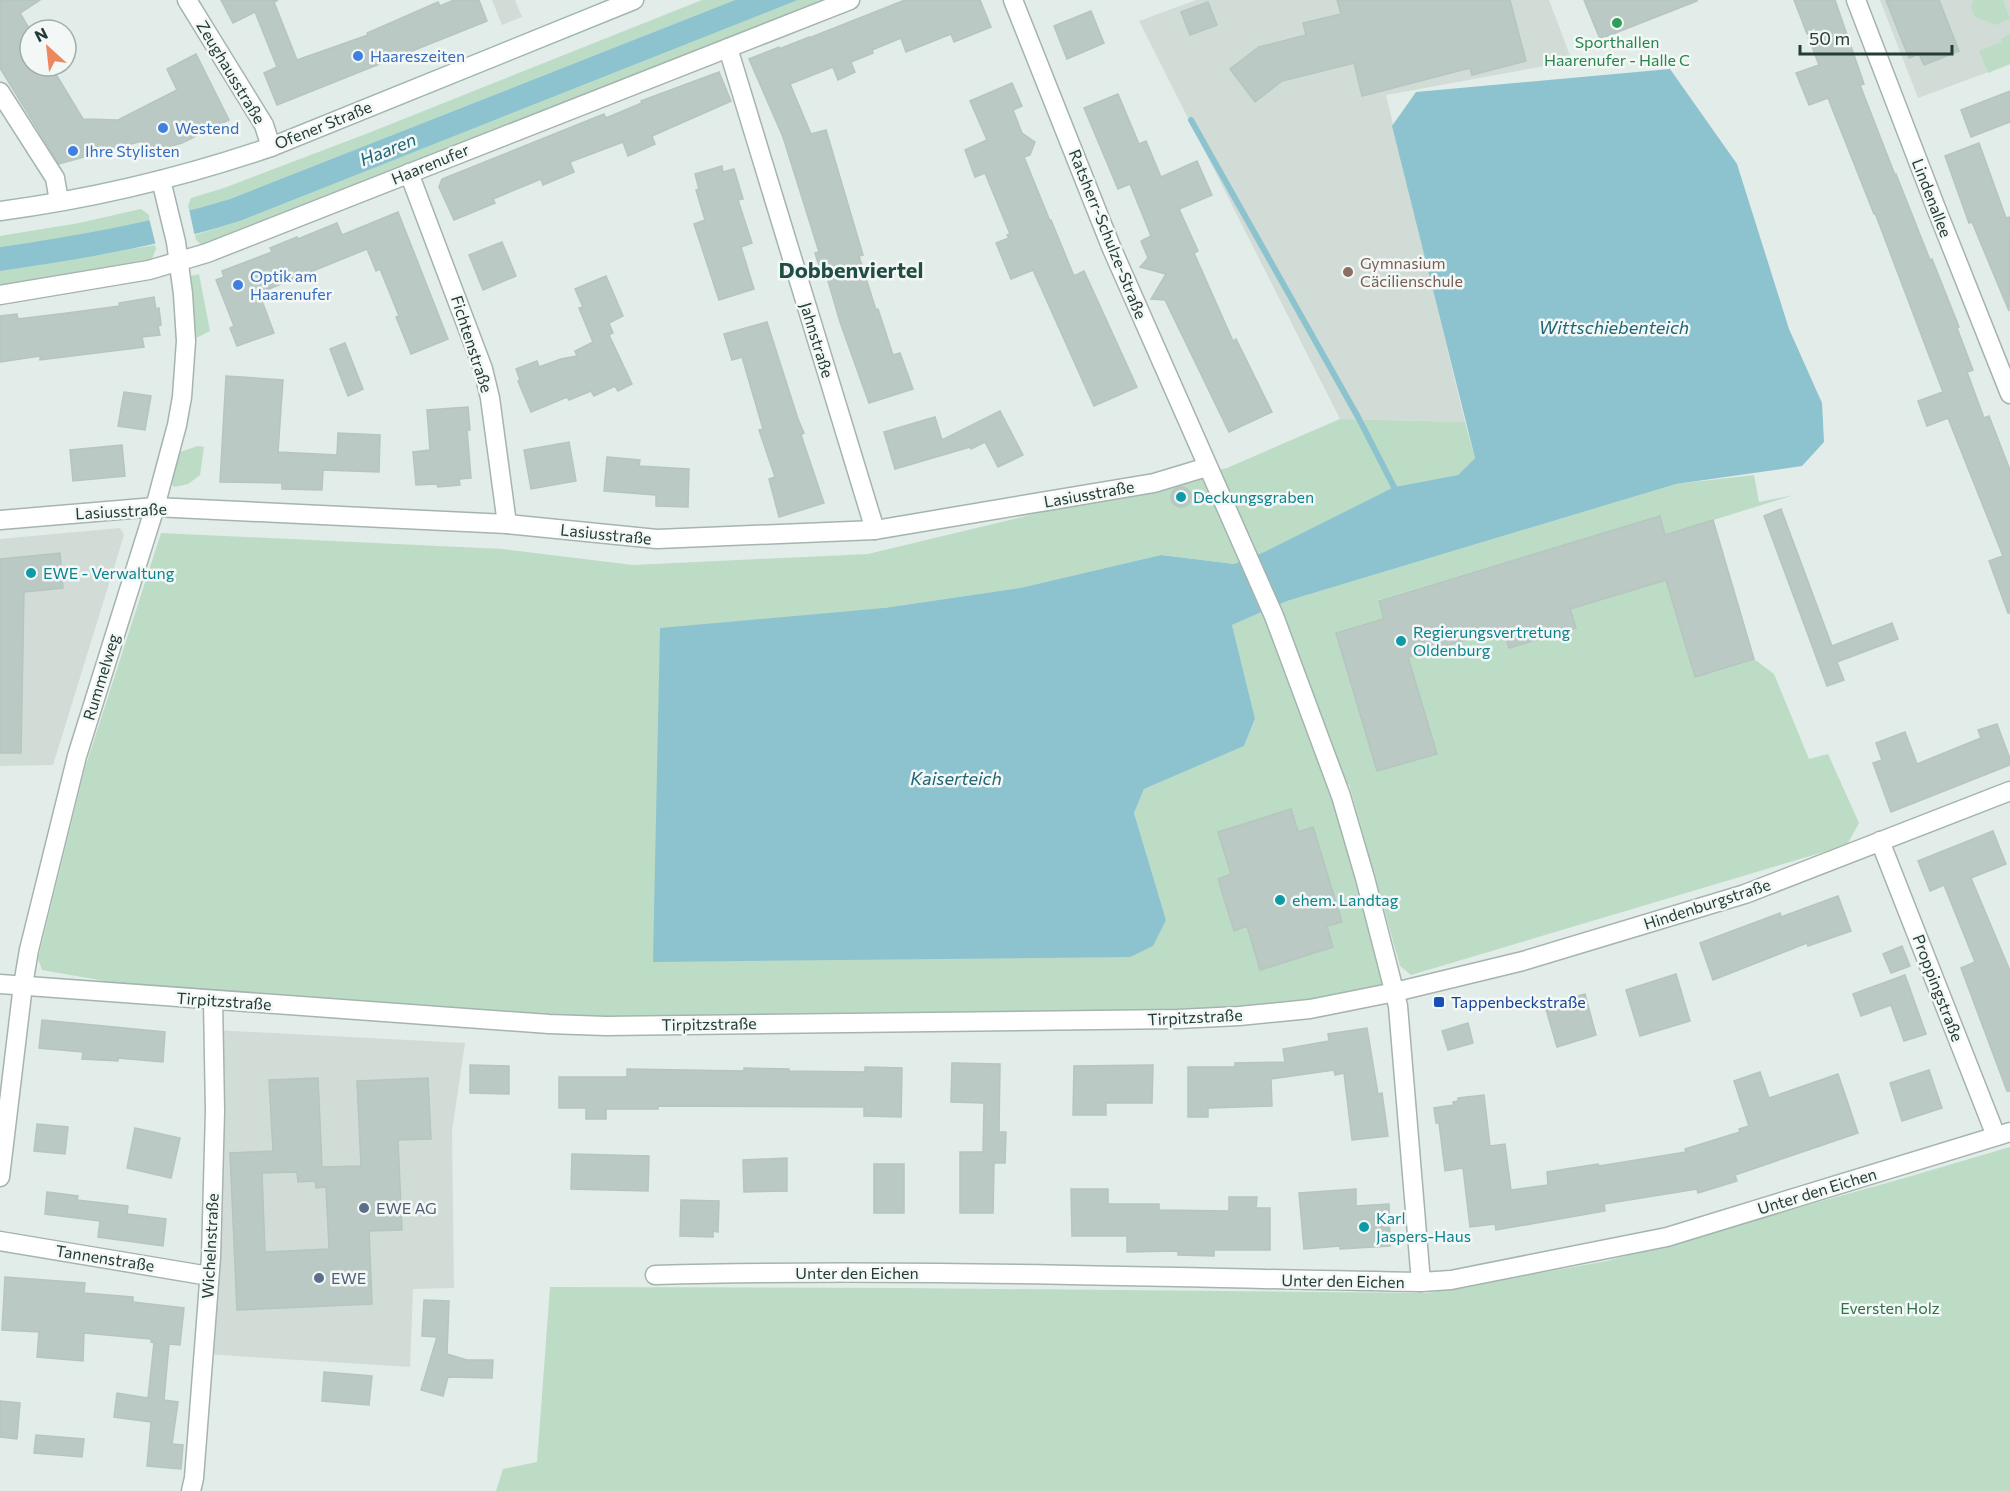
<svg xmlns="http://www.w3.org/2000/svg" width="2010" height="1491" font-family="Commissioner,sans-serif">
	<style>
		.built { fill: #d1dcd7 }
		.green { fill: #bcdcc6 }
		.water { fill: #8dc2cf }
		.pier { fill: #e2ece8 }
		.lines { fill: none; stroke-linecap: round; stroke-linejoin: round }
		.stream { stroke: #8dc2cf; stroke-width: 6 }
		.building { fill: #bbc9c4; stroke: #b5c5bf; stroke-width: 1.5; fill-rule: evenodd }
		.street-casing { stroke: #a5b4af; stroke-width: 21 }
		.secondary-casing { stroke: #a1b7b0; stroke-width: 21 }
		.street { stroke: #fff; stroke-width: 18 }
		.secondary { stroke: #fff; stroke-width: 18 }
		.leisure-dot { fill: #2e9e5b; stroke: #f3f8f6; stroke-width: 2 }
		.shop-dot { fill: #3f7fe0; stroke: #f3f8f6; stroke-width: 2 }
		.education-dot { fill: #8d6e63; stroke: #f3f8f6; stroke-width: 2 }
		.culture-dot { fill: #0f9aa8; stroke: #f3f8f6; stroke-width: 2 }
		.transit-dot { fill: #1a4fb4; stroke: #f3f8f6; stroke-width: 2 }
		.service-dot { fill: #5c6f8a; stroke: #f3f8f6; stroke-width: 2 }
		.labels { text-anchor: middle; stroke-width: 5; stroke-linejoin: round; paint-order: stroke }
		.leisure-label { font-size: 16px; fill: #27864d; stroke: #f3f8f6 }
		.shop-label { font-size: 16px; fill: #366cbe; stroke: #f3f8f6; text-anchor: start }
		.street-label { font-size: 16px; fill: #233c36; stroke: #f3f8f6 }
		.education-label { font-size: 16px; fill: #785e54; stroke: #f3f8f6; text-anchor: start }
		.culture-label { font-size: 16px; fill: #0d838f; stroke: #f3f8f6; text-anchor: start }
		.transit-label { font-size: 16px; fill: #164399; stroke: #f3f8f6; text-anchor: start }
		.service-label { font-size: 16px; fill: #4e5e75; stroke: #f3f8f6; text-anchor: start }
		.park-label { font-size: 16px; fill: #2f724b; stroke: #f3f8f6 }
		.water-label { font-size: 18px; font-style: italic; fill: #1f6576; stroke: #f3f8f6 }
		.district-label { font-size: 22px; font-weight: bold; fill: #204e44; stroke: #f3f8f6 }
	</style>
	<rect width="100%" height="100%" fill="#e2ece8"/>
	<g class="built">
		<path d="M492,0H515L522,17L502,25Z"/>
		<path d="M1196,0H1549L1572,61L1386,95L1465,422L1340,419L1139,21Z"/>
		<path d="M1880,0H2010V64L1918,98Z"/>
		<path d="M120,528L124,535L53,765L0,766V539Z"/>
		<path d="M214,1030L465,1043L452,1131L454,1288L413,1289L410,1367L204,1354Z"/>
	</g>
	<g class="green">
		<path d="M702,0H735L230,199L189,211L188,206L191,198L224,188L371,132Z"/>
		<path d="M798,0H834L204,247L196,240L195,235L240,221Z"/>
		<path d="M1974,0H2003L2010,19L1995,25L1974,16L1971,6Z"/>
		<path d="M2010,34V64L1988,73L1979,51L2002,42L2001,39Z"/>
		<path d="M141,209L149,215L150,221L69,237L0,247V236L79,223Z"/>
		<path d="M155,245L156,249L150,264L0,288V271Z"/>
		<path d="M199,274L210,331L196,338L191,276Z"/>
		<path d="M1340,419L1465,422L1475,458L1458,475L1394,487L1264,552L1234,564L1161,555L1020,588L884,608L1166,920L1134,813L1144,789L1244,746L1255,720L1232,625L1287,601L1676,484L1754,475L1759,502L1794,495L1665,535L1659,516L1379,600L1384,619L1337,633L1378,771L1437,753L1408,657L1666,580L1694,676L1754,659L1774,674L1809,759L1828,754L1859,823L1847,845L1411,975L1400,966L1349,784L1339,788L1395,992L1310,1009L606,1026L213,1000L42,970L38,959L85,768L161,533L502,549L633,565L868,554L1227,468Z"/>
		<path d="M198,446L204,447L200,475L188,484L174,487L171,482L180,452Z"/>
		<path d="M2010,1147V1491H496L503,1469L537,1462L550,1287L899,1288L1427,1293L1607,1261L1901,1179Z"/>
	</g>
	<g class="water">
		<path d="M735,0H798L240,221C161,246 81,259 0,271V247C78,236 154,222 230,199Z"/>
		<path d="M1670,69L1737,164L1789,329L1822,403L1824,442L1802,466L1676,484L1287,601L1232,625L1255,719L1244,746L1144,789L1134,813L1166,920L1153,946L1130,957L653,962L660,628L884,608L1020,588L1161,555L1234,564L1264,552L1394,487L1458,475L1475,458L1392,126L1416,92Z"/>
	</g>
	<path class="pier" d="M189,209L195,237L156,246L149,218Z"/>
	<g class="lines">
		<path class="stream" d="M1191,120L1358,417L1394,487"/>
	</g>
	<g class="building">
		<path d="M0,0H40L20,13L30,30V66H51L83,119L118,120L177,90L167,69L196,54L229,120L182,143L148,153L142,141L59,164L0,68Z"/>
		<path d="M221,0H278L274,2L297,60L368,35L367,33L438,2L440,6L454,0H479L487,21L277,105L264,73L277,67L255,12L233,23Z"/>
		<path d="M905,0H980L991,27L954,42L951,34L906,52L901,38L872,50L873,53L851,62L855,72L838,80L833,67L790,84L811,134L826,130L863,255L859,256L876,310L878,309L893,355L900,353L913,389L869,403L840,322L824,267L820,269L815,253L819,252L783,137L749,59L779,47V49L809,37V38Z"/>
		<path d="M1337,0H1510L1526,61L1472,75L1470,68L1362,96L1354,63L1282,81L1255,102L1230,69L1259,47L1306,35L1303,23L1341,14Z"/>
		<path d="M1584,0H1696L1697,1L1600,39Z"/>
		<path d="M1794,0H1835L1864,84L1860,85L1895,175L1896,174L1930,260L1932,259L1959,327L1957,328L1973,370L1967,372L1984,418L1989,416L2010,470V613H2008L1989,561L2003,556L1948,418L1927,426L1918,401L1943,392L1875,213L1874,214L1828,98L1809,105L1796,73L1819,65Z"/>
		<path d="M1886,0H1939L1959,51L1924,65L1919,54L1909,58Z"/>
		<path d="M1208,2L1217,25L1190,35L1181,12Z"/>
		<path d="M1091,11L1104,43L1067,59L1054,26Z"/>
		<path d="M719,72L731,101L652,136L655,144L628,156L623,142L570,162L574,172L543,185L541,179L493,199L495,203L454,220L439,187L442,179L604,114L606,118L642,103L641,101Z"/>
		<path d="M1012,83L1022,106L1013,110L1022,133L1035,142L1030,155L1024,157L1050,221L1051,220L1074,276L1084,271L1137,387L1094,406L1033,270L1011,279L996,243L1009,238L1007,235L1010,234L985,173L975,177L965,150L987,140L970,101Z"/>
		<path d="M2010,91V122L1971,137L1961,110Z"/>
		<path d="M1118,94L1139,144L1146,141L1161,177L1197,161L1212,195L1179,209L1198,251L1194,253L1233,341L1236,339L1272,412L1229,432L1165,300L1151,299L1166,274L1140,267L1148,258L1141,241L1151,236L1130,184L1118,189L1084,108Z"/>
		<path d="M1979,143L2006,218L2010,217L2009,311L1972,222L1969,223L1945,156Z"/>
		<path d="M722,166L723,172L734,169L743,199L738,200L752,243L741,247L754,289L719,300L694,224L705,220L696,190L699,189L695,174Z"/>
		<path d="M398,212L448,339L411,354L396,317L399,316L380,269L376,271L367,249L259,293L274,333L237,346L230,328L234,326L216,280L224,277L222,271L272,252L270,248L297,237L298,239L337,223L342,235Z"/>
		<path d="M502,242L516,276L483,290L469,255Z"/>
		<path d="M606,276L623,316L609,323L613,333L609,335L632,384L618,391L615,386L594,396L591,391L569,400L567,397L531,412L518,381L520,380L516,369L537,361L539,367L561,359L577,356L575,351L593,342L579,308L583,307L575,289Z"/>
		<path d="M154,297L156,309L159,308L161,325L158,326L160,335L142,337L144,347L40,360V356L0,362V316L17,314L18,319L67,313L120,306L119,303Z"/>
		<path d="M767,322L798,419L804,433L801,435L824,503L779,517L769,479L775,477L759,430L763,429L742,357L732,360L724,334Z"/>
		<path d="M345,343L363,389L348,396L330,349Z"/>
		<path d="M226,376L283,380L278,452L337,455L338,433L380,435L379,472L323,470L322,490L282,489V483L220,482Z"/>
		<path d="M124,392L151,396L145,430L118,426Z"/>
		<path d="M468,407L470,430H467L471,478L459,479L460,485L438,487L437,484L416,485L413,452L430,450L427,410Z"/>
		<path d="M1000,411L1023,455L998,467L985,442L971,449L970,447L895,469L884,432L935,417L942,440Z"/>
		<path d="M569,442L576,481L531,489L524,450Z"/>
		<path d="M122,445L125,476L73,481L70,450Z"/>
		<path d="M607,457L640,460L639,466L689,469L688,507L656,506V495L604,491Z"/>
		<circle cx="1181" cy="497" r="10"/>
		<path d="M1781,509L1832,646L1892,623L1898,639L1837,662L1844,680L1827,686L1764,516Z"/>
		<path d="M1660,516L1665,535L1713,520L1754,659L1695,677L1666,580L1570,609L1576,628L1509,648L1503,629L1408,657L1437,754L1377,771L1336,633L1384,619L1379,601Z"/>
		<path d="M60,553L63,588L24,592L21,753H0V559Z"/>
		<path d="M1997,724L2010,759V765L1891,812L1873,763L1882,760L1876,743L1905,732L1917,764L1981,738L1978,730Z"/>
		<path d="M1291,809L1298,832L1313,827L1342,922L1327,926L1333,947L1260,970L1247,926L1234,931L1218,879L1231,874L1218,832Z"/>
		<path d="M1993,831L2006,864L1971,878L2010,971V1091H2007L1961,968L1975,962L1944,885L1930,891L1918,861Z"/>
		<path d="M1838,896L1851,931L1808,946L1807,943L1713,980L1700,943L1780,913L1781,917Z"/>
		<path d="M1902,946L1910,966L1891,973L1883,954Z"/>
		<path d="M1676,974L1690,1021L1640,1036L1626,990Z"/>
		<path d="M1905,975L1926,1034L1904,1041L1891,1005L1861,1016L1853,994Z"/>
		<path d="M1585,994L1596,1035L1557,1047L1545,1006Z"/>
		<path d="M42,1020L165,1032L163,1062L118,1058V1061L82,1059L83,1052L39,1048Z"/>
		<path d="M1468,1023L1473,1043L1448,1050L1442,1031Z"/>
		<path d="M1367,1028L1378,1094L1382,1093L1388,1136L1352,1140L1344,1073L1335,1075L1334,1070L1271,1079L1272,1106L1208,1108V1117H1188V1067H1235V1063L1285,1062L1283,1049L1329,1041L1328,1034Z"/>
		<path d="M952,1063L1000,1064L999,1132H1006L1005,1163H994L993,1213H960V1152H983L984,1103L951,1102Z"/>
		<path d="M470,1065L509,1066V1094L470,1093Z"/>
		<path d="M1153,1065L1152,1103H1106V1115H1073L1074,1066Z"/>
		<path d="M865,1067L902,1068L901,1117L864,1116V1107L658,1106V1109H606V1119H586V1108H559V1077H627V1069L744,1071V1068L789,1069V1071L865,1072Z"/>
		<path d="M1929,1070L1942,1108L1902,1121L1890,1083Z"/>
		<path d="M1760,1072L1769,1098L1838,1074L1858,1133L1735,1175L1737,1181L1698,1193L1697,1189L1604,1204L1605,1211L1496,1230L1495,1224L1470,1227L1463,1168L1445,1171L1439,1123H1436L1434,1108L1454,1105L1453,1102L1458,1101V1098L1484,1095L1490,1146L1505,1144L1511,1190L1548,1185L1547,1172L1598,1164L1599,1166L1686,1152L1685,1149L1740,1132L1739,1129L1749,1126L1734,1081Z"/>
		<path d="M318,1078L322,1167L361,1166L357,1081L428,1078L431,1139L398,1140L402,1230L369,1231L372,1304L237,1310L230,1153L273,1151L269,1080ZM297,1172L298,1182L315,1181L316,1188L326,1187L329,1249L265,1252L262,1173Z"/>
		<path d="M37,1124L68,1127L65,1154L34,1151Z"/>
		<path d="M135,1128L180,1138L171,1178L127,1168Z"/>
		<path d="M572,1154L649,1156L648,1191L571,1189Z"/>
		<path d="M787,1158V1191L744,1192L743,1160Z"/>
		<rect x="874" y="1164" width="30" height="49"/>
		<path d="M1071,1189H1108V1204H1159V1210L1229,1211V1197H1257L1256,1208H1270V1250H1214V1256L1178,1255V1251L1127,1252V1236H1072Z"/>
		<path d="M1356,1189V1206L1389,1204L1390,1246L1340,1249V1246L1304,1249L1299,1193Z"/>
		<path d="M47,1192L78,1196L77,1200L128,1206L127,1214L166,1219L163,1246L98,1237L100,1221L45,1214Z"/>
		<path d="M681,1200L719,1201L718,1232L713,1231V1237L680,1236Z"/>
		<path d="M5,1277L85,1283L84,1293L133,1297V1302L184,1308L180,1345L169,1344L164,1400L178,1402L172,1444L183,1445L181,1469L147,1466L151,1422L114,1417L117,1393L148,1398L154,1343L151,1342V1339L84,1333L83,1361L37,1357L39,1332L2,1330Z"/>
		<path d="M424,1300L449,1301L447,1354L467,1360H493L492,1378L448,1377L443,1396L421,1390L437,1337L422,1336Z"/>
		<path d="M324,1372L372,1376L369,1405L322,1401Z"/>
		<path d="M0,1401L20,1403L17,1439L0,1437Z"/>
		<path d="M36,1435L84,1439L82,1457L34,1453Z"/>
	</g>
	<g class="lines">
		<defs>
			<g id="street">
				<path d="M187,0L264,125L271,147"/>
				<path d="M1013,0L1112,249L1274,616L1341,796L1365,878L1398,1006L1421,1282"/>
				<path d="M1856,0L1936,208L2010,394"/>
				<path d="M728,48L875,530"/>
				<path d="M0,92L55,178L59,201"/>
				<path d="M409,173L483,369L490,398L507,524"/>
				<path d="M0,295L149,270L207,253L850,0"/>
				<path d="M0,520L155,507L507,524L657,539L875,530L1154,483L1207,467"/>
				<path d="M1880,841L1996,1136"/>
				<path d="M0,984L549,1024L606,1026L1178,1019L1239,1016L1310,1009L1395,992L1523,961L1745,894L2010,791"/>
				<path d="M0,1177L23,985L29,950L77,756L155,507L177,425L182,397L186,341L183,294L176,242L161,180"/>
				<path d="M0,1241L209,1276"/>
				<path d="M655,1275C910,1268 1166,1278 1421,1282L1451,1280L1667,1237L2010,1132"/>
				<path d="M191,1491L194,1478L211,1257L215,1111L213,1000"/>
			</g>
			<path id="secondary" d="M0,211C92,199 183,177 271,147L634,0"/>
		</defs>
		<use href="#street" class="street-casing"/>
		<use href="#secondary" class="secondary-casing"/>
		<use href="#street" class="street"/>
		<use href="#secondary" class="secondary"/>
	</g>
	<circle class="leisure-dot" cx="1617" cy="23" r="6"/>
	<g class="shop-dot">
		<circle cx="358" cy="56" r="6"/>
		<circle cx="163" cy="128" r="6"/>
		<circle cx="73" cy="151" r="6"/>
		<circle cx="238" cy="285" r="6"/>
	</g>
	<circle class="education-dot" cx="1348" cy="272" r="6"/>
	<g class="culture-dot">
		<circle cx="1181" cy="497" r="6"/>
		<circle cx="31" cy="573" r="6"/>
		<circle cx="1401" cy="641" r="6"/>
		<circle cx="1280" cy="900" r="6"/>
		<circle cx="1364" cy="1227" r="6"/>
	</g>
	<rect class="transit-dot" x="1433" y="996" width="12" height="12" rx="3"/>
	<g class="service-dot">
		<circle cx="364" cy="1208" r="6"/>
		<circle cx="319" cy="1278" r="6"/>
	</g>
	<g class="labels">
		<g class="leisure-label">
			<text x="1617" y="48">Sporthallen<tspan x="1617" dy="18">Haarenufer - Halle C</tspan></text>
		</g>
		<g class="shop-label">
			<text x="370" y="62">Haareszeiten</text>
			<text x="175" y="134">Westend</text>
			<text x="85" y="157">Ihre Stylisten</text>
			<text x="250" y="282">Optik am<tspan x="250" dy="18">Haarenufer</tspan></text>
		</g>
		<g class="street-label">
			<text transform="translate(231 72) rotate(59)" y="6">Zeughausstraße</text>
			<text transform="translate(323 125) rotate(-22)" y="6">Ofener Straße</text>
			<text transform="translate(430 164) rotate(-22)" y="6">Haarenufer</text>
			<text transform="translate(1932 198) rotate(69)" y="6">Lindenallee</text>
			<text transform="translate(1108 234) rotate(68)" y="6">Ratsherr-Schulze-Straße</text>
			<text transform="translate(817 340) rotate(73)" y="6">Jahnstraße</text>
			<text transform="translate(472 344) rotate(72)" y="6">Fichtenstraße</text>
			<text transform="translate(1089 494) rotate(-10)" y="6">Lasiusstraße</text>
			<text transform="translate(121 511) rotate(-3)" y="6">Lasiusstraße</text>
			<text transform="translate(606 534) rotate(6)" y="6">Lasiusstraße</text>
			<text transform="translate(101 677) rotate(-73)" y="6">Rummelweg</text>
			<text transform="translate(1707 904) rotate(-18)" y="6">Hindenburgstraße</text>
			<text transform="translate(1938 988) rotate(69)" y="6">Proppingstraße</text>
			<text transform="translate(224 1001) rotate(4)" y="6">Tirpitzstraße</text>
			<text transform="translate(1195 1017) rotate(-3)" y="6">Tirpitzstraße</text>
			<text transform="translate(709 1024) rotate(-1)" y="6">Tirpitzstraße</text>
			<text transform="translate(1817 1191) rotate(-17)" y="6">Unter den Eichen</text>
			<text transform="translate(210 1246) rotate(-87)" y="6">Wichelnstraße</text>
			<text transform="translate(105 1258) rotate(9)" y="6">Tannenstraße</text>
			<text x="857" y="1279">Unter den Eichen</text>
			<text transform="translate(1343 1281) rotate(1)" y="6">Unter den Eichen</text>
		</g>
		<g class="education-label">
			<text x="1360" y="269">Gymnasium<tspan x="1360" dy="18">Cäcilienschule</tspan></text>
		</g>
		<g class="culture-label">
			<text x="1193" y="503">Deckungsgraben</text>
			<text x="43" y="579">EWE - Verwaltung</text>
			<text x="1413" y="638">Regierungsvertretung<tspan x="1413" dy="18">Oldenburg</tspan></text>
			<text x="1292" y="906">ehem. Landtag</text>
			<text x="1376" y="1224">Karl<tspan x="1376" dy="18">Jaspers-Haus</tspan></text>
		</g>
		<g class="transit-label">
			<text x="1451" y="1008">Tappenbeckstraße</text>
		</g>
		<g class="service-label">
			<text x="376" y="1214">EWE AG</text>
			<text x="331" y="1284">EWE</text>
		</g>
		<g class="park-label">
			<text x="1890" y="1314">Eversten Holz</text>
		</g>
		<g class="water-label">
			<text transform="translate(388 150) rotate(-22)" y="6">Haaren</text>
			<text x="1614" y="334">Wittschiebenteich</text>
			<text x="956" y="785">Kaiserteich</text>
		</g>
		<g class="district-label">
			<text x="851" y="278">Dobbenviertel</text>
		</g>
	</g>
	<g transform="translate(48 48) rotate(333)"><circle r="28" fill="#f3f8f6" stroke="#a0ada9" stroke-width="1.5"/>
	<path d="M0-4.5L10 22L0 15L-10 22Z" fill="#ec8760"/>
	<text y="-9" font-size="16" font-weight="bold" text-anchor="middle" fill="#233c36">N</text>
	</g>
	<path d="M1800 45v9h152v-9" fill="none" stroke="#233c36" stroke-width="3"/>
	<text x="1809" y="45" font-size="18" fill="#233c36" stroke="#f3f8f6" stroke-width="4.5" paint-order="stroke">50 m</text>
</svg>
